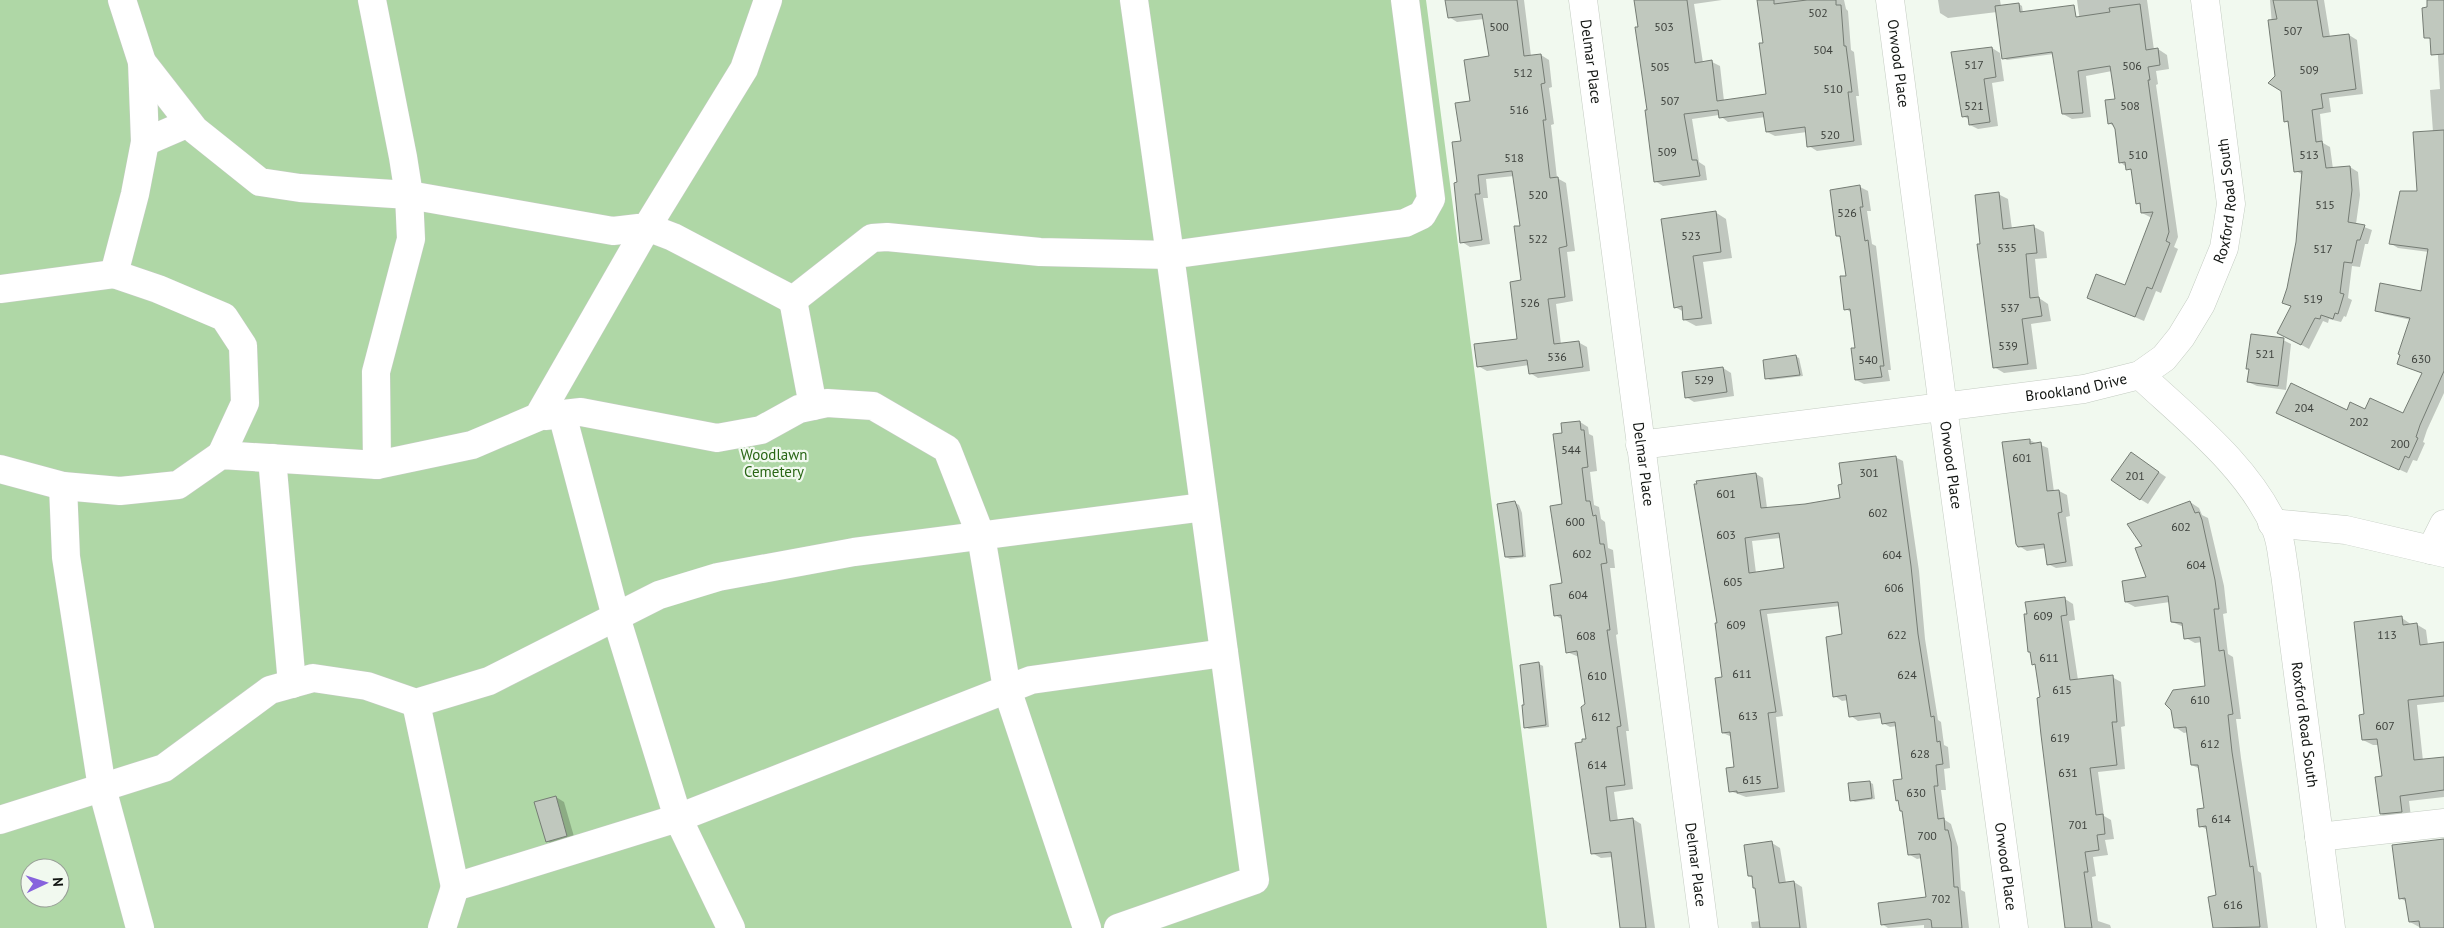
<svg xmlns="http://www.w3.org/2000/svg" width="2444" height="928" font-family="'PT Sans',sans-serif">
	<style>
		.green { fill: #afd7a6; fill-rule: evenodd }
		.shadow { fill: #0003; fill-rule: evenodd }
		.building { fill: #c0c8be; stroke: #757c74; fill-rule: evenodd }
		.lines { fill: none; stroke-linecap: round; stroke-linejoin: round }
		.minor-casing { stroke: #c4ccc2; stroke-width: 29 }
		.minor { stroke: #fff; stroke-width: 28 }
		.labels { text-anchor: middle; stroke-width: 4.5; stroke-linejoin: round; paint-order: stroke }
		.number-label { font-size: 12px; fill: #3d413c }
		.street-label { font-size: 15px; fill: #111411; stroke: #f1f9ef }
		.park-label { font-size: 15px; fill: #296615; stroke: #f1f9ef }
	</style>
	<rect width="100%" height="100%" fill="#f1f9ef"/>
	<path class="green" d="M0,0H1426L1547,928H0ZM30,868H60V898H30Z"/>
	<g class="shadow">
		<path d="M1447,0H1524L1531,56L1541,55L1549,60L1552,87L1549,88L1554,124L1551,125L1557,178L1566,183L1575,251L1567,252L1573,301L1556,304L1561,344L1578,342L1587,347L1590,371L1538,378L1530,373L1529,365L1487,371L1478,366L1519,340L1522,281L1521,227L1514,176L1486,179L1488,198H1483L1490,244L1470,247L1462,242L1459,183L1462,142L1471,102L1491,57L1484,19L1457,22L1449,17Z"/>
		<path d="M1635,0H1722L1694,4L1703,63L1712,62L1720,66L1724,101L1767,95L1765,44L1758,0H1844L1846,9L1848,11L1851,50L1854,52L1859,96H1856L1862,145L1817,151L1809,146L1807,132L1775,136L1767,132L1765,117L1728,122L1719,115L1692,119L1699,162L1705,166L1707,180L1663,186L1655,181Z"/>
		<path d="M1938,0H2000L2001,6L2019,4L2022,6L2023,13L2083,44L2077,0H2147L2154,50L2158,49L2167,55L2169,69L2156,71L2158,84L2156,85L2178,237L2174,247L2178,249L2161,293L2156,291L2144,321L2088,297L2125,287L2152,218L2142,213L2141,205L2137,203L2133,172L2120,162L2115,127L2109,123L2116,100L2112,71L2086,76L2091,117L2072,119L2063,114L2054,54L2007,60L2003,58L1997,12L1948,18L1940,13Z"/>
		<path d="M2270,0H2324L2330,37L2349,35L2357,40L2363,94L2329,98L2331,112L2320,114L2323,143L2330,147L2333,169L2350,167L2358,172L2360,195L2356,224L2372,230L2368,244H2365L2360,267L2352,266L2348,298L2352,300L2346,317L2344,316L2341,322L2329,319L2328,323L2323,321L2309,349L2287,337L2292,307L2283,303L2288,288L2297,242L2303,175L2296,171L2290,124L2285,121L2282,90L2276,76Z"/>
		<path d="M2444,0V393L2427,430L2423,442L2425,443L2417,461L2413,460L2407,473L2285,417L2366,411L2404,415L2423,374L2399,363L2411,320L2384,314L2376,310L2422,293L2429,252L2398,248L2390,243L2418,193L2433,132L2430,90L2440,89L2437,41L2425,37Z"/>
		<path d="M1992,48L2000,53L2004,81L1992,83L1998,126L1978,129L1970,125V120L1963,116Z"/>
		<path d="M1860,187L1868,191L1871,211H1867L1872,244L1876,246L1891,370H1888L1890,381L1864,384L1856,380L1857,349L1852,313L1846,309L1847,277L1842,238L1838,236Z"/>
		<path d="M1998,194L2008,199L2012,229L2034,227L2044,232L2047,258L2035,259L2039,298L2048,304L2051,321L2031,324L2037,369L2004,373L1994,367L1982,245Z"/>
		<path d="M1715,212L1726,219L1732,258L1703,262L1712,324L1696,326L1685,320L1684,312L1675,307L1663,220Z"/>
		<path d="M2283,340L2291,344L2286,390L2257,386L2248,382L2250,370L2248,368Z"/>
		<path d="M1795,356L1799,358L1803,376L1770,380L1766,378Z"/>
		<path d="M1723,368L1731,373L1734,396L1694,402L1686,397Z"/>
		<path d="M1580,422L1588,427L1589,434L1593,436L1597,471L1590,472L1594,505L1599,507L1601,519L1605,522L1608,548L1613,550L1615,568H1610L1618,634L1616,635L1629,731H1626L1633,789L1614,792L1618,821L1633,819L1641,824L1655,928H1621L1612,857L1601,858L1592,853L1584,743L1588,740L1586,705L1579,657L1567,652L1563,620L1555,615L1563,585V434Z"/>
		<path d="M2029,440L2048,448L2054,492L2059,491L2067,495L2070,516L2066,517L2073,566L2056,568L2048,564L2046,548L2027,551L2019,546Z"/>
		<path d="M1895,457L1903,461L1919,571L1925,639L1938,720L1941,722L1944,745L1948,747L1950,768L1944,769L1946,790H1941L1945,820L1951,824L1958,847L1961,890L1965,892L1969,928H1924V925L1888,928L1882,924L1927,898L1922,858L1917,859L1910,855L1904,812L1897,800L1903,780L1897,726L1890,727L1883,723L1882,718L1858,721L1851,716L1848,700L1842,701L1835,696L1844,635L1840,606L1767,614L1783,716L1776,717L1785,792L1746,797L1730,791L1736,768L1732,737L1723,733V678L1712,580L1756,474L1763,478L1767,508L1806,505L1841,499ZM1781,538L1786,569L1756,573L1752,541Z"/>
		<path d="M2139,459L2166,477L2148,504L2140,499Z"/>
		<path d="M2190,502L2199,508L2202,515L2208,518L2224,586L2227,613L2223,614L2228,654L2233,657L2241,719H2236L2241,758L2258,871L2261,873L2268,928H2214L2209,898L2217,897L2208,830L2200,826L2205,809L2200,769L2192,765L2188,732L2184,733L2175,727L2173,710L2206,688L2202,642L2195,643L2186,638L2184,627L2172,622L2170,602L2135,607L2126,602L2147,578L2144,546Z"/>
		<path d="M1515,503L1519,505L1522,513L1526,557L1510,559L1506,557Z"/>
		<path d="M2065,599L2073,604L2075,620L2069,621L2078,680L2112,677L2121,682L2125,726L2121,727L2125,769L2098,772L2104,816L2111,820L2114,839L2105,840L2108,855L2093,857L2096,876L2092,877L2098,921L2110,925L2111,928H2067L2050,804L2038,699H2042L2037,666L2033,664Z"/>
		<path d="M2402,618L2412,625L2416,624L2426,630L2428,645L2444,643V702L2417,705L2423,761L2444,758V797L2409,801L2411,817L2391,819L2381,814L2384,777L2379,745H2373L2363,740L2366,715Z"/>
		<path d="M1539,664L1543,666L1549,727L1529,729L1525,727L1526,706Z"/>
		<path d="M1869,782L1873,784L1875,799L1855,802L1851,800Z"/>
		<path d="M556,797L564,802L575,840L555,846L547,841Z"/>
		<path d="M2444,840V928H2421L2410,922L2407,902L2400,898Z"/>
		<path d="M1772,843L1780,848L1786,883L1794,882L1802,887L1807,928H1752L1751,922L1761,921L1753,878L1749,876Z"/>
	</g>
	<g class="building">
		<path d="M1445,0H1517L1524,56L1541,54L1545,83L1541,84L1546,120H1543L1550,178L1558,177L1567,246L1559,248L1565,297L1548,299L1554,344L1579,341L1583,367L1529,374L1527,360L1477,367L1474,344L1517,339L1510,282L1521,280L1514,226H1520L1512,171L1478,175L1480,194H1475L1482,240L1460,243L1454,183L1457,182L1452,142L1461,141L1455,103L1470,101L1464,60L1489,56L1482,14L1448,18Z"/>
		<path d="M1634,0H1687L1695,63L1712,60L1717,101L1766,94L1759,43H1763L1757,0H1774V4L1807,0H1836V5H1841L1844,46H1846L1852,92H1848L1854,141L1807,147L1805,127L1766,132L1763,112L1719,118L1718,110L1684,114L1692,160H1697L1700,176L1654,182L1645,110H1647L1635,27H1638Z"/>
		<path d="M2273,0H2317L2323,37L2349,34L2356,89L2321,94L2323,108L2312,110L2316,142L2322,141L2326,168L2350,166L2352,190L2348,222L2365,225L2360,240H2357L2352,263L2344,262L2340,293L2344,294L2338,314L2335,313L2333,319L2321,315L2320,319L2315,318L2301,345L2277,333L2291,306L2282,303L2287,288L2296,242L2302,171L2294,172L2288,121L2284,122L2281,91L2268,83L2275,76L2268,20L2277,19Z"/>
		<path d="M2427,0H2444V54L2431,55L2430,38H2424L2422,8L2427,7Z"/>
		<path d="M2019,3L2020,12L2074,5L2076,17L2110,12L2109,8L2140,4L2146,50L2158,48L2160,65L2148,67L2150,80H2148L2169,232L2166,241L2170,243L2152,289L2147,287L2135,317L2087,298L2096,274L2125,285L2153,212L2141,213L2140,203L2136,204L2131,169L2126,170L2125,162L2119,163L2115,129L2112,123L2108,124L2105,100L2115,99L2110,66L2078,71L2083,113L2062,114L2052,52L2002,59L1995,6Z"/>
		<path d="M1992,47L1996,77L1984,79L1990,122L1969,125L1968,116L1962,117L1951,52Z"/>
		<path d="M2444,130V371L2420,425L2416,437L2418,438L2409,458L2405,456L2399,470L2276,413L2291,383L2347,410L2350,402L2365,409L2370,398L2403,413L2422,373L2397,364L2400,355L2398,354L2410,318L2375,311L2380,283L2421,291L2428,249L2389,244L2400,191H2417L2413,132Z"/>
		<path d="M1860,185L1863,207H1860L1865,241L1868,240L1884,366H1880L1882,377L1855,380L1851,348H1855L1850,309L1844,310L1840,276H1846L1840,236H1836L1830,190Z"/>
		<path d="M1999,192L2003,229L2034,225L2037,253L2026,254L2030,298L2039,297L2042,316L2022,319L2028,364L1993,368L1977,244H1980L1975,195Z"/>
		<path d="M1716,211L1721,252L1693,256L1702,318L1683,320L1682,306L1674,308L1661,219Z"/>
		<path d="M2251,334L2284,338L2278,386L2247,382L2249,369H2246Z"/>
		<path d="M1796,355L1800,375L1765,379L1763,360Z"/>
		<path d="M1723,367L1727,392L1685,398L1682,372Z"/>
		<path d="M1580,421L1581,430H1584L1588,467L1582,468L1586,501H1590L1593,516L1596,515L1600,544H1604L1607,563L1601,564L1610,630H1607L1621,726L1617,727L1625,785L1606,787L1610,821L1633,818L1646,928H1620L1611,852L1591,854L1575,743L1582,742V739H1586L1581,707L1585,704L1577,651L1566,653L1561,615L1554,616L1550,585L1562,583L1550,506L1562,504L1553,434L1562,433L1561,423Z"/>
		<path d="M2030,439V444L2041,442L2047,491L2059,490L2062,512L2058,513L2066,562L2047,565L2044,544L2018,547L2016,544L2002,442Z"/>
		<path d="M2131,452L2159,472L2140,500L2111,480Z"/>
		<path d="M1896,456L1911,566L1918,634L1931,717L1934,716L1937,742L1940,741L1943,764L1936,765L1938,786H1934L1938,819L1944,818L1945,830H1948L1951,842L1954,887H1958L1962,928H1932L1931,920L1928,919L1881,925L1878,903L1926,897L1920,854L1908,855L1902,811H1900L1898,800L1896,801L1893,780L1902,779L1895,722L1882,724L1880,713L1849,717L1846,695L1833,697L1826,637L1842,634L1838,602L1760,610L1776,712L1768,713L1778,788L1737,793V791L1729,792L1726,768L1734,767L1730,732L1722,733L1715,678L1722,677L1715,623H1717L1694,484H1697L1696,481L1756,473L1761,508L1805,504L1840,498L1838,485L1842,484L1839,463ZM1779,533L1784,568L1749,573L1745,538Z"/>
		<path d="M1515,501L1518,510L1523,556L1505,557L1497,504Z"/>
		<path d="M2190,501L2195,513L2199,512L2202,520L2215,580L2219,609H2214L2219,651L2224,650L2233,714L2228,715L2232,752L2250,867L2253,866L2260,927L2213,928L2208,897L2216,895L2206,826L2199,827L2197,809L2204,808L2198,765H2191L2186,727L2174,728L2171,710L2165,704L2173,690L2205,686L2200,637L2184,639L2182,623L2171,622L2168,596L2125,602L2122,581L2146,577L2135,548L2142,546L2127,524Z"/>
		<path d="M2065,597L2067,615L2061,616L2070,680L2113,675L2117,722H2112L2117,765L2090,768L2096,815L2103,814L2105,834L2097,835L2099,850L2085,852L2088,872H2084L2092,928H2065L2041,735L2037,698L2040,697L2035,664L2032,665L2030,652H2028L2024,614H2027L2025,602Z"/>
		<path d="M2402,616L2403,625L2417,623L2420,645L2444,642V696L2408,700L2414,760L2444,757V790L2400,796L2402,812L2380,814L2375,777L2382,776L2377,739L2362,740L2359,715L2364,714L2354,622Z"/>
		<path d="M1539,662L1546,725L1524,728L1522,705H1524L1520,665Z"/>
		<path d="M1870,781L1872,798L1850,801L1848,783Z"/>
		<path d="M556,796L567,836L546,842L534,802Z"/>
		<path d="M2444,839V928H2420L2419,921L2409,922L2405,898L2399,899L2392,845Z"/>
		<path d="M1772,841L1779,883L1794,881L1800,928H1760L1755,888H1753L1752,876H1748L1744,845Z"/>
	</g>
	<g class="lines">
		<defs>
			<g id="minor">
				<path d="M122,0L142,62L195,130L260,182L300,188L409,195L613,231L647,227L744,69L768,0"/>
				<path d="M372,0L403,157L409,195L411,239L376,372L377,465"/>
				<path id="s1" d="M1583,0L1704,928"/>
				<path id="s2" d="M1890,0L1943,407L2014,928"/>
				<path d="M142,62L145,142L135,194L114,274L158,289L224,317L243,346L245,403L221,455"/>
				<path d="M145,142L189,123"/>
				<path d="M0,289L114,274"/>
				<path d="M793,300L813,406"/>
				<path id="s3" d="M2140,375C2189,421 2248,466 2276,529C2282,543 2282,560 2285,574L2331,928"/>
				<path d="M562,414L616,617L678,818L1031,680L1224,653"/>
				<path d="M545,416L581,412L717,438L761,430L799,409L827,403L873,406L947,449L981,536L1007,689L1087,928"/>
				<path id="s4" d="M1640,445L2084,389L2140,375L2164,358L2181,337L2201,304L2224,248L2231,204L2205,0"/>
				<path d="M272,458L292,684"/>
				<path d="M0,469L63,486L120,491L178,485L221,455L377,465L472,445L538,417L647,227L673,237L793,300L872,238L887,237L1040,252L1170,255L1134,0"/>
				<path d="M63,486L66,557L102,788L140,928"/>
				<path d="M2272,523L2346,530L2444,553"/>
				<path d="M2431,550L2444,524"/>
				<path d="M416,703L455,887"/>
				<path d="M0,820L164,768L270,690L313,678L367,686L416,703L489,681L659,595L718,577L854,552L1204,507"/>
				<path d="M2319,837L2444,823"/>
				<path d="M442,928L455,887L678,818L731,928"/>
				<path d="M1118,928L1255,880L1170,255L1405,223L1422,215L1431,199L1405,0"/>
			</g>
		</defs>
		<use href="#minor" class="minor-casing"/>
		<use href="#minor" class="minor"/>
	</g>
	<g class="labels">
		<g class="number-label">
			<text x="1818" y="17">502</text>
			<text x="1499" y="31">500</text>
			<text x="1664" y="31">503</text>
			<text x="2293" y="35">507</text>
			<text x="1823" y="54">504</text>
			<text x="1974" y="69">517</text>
			<text x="2132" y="70">506</text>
			<text x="1660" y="71">505</text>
			<text x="2309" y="74">509</text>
			<text x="1523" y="77">512</text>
			<text x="1833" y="93">510</text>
			<text x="1670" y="105">507</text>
			<text x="1974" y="110">521</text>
			<text x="2130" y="110">508</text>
			<text x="1519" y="114">516</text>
			<text x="1830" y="139">520</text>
			<text x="1667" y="156">509</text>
			<text x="2138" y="159">510</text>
			<text x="2309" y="159">513</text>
			<text x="1514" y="162">518</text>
			<text x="1538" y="199">520</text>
			<text x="2325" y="209">515</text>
			<text x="1847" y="217">526</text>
			<text x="1691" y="240">523</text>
			<text x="1538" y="243">522</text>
			<text x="2007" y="252">535</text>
			<text x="2323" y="253">517</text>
			<text x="2313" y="303">519</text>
			<text x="1530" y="307">526</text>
			<text x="2010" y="312">537</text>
			<text x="2008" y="350">539</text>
			<text x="2265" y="358">521</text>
			<text x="1557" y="361">536</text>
			<text x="2421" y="363">630</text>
			<text x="1868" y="364">540</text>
			<text x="1704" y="384">529</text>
			<text x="2304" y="412">204</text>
			<text x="2359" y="426">202</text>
			<text x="2400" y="448">200</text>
			<text x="1571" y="454">544</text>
			<text x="2022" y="462">601</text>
			<text x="1869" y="477">301</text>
			<text x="2135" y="480">201</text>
			<text x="1726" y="498">601</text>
			<text x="1878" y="517">602</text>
			<text x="1575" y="526">600</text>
			<text x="2181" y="531">602</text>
			<text x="1726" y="539">603</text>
			<text x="1582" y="558">602</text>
			<text x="1892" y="559">604</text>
			<text x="2196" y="569">604</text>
			<text x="1733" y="586">605</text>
			<text x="1894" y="592">606</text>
			<text x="1578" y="599">604</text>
			<text x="2043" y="620">609</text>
			<text x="1736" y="629">609</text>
			<text x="1897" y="639">622</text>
			<text x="2387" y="639">113</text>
			<text x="1586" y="640">608</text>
			<text x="2049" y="662">611</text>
			<text x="1742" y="678">611</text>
			<text x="1907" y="679">624</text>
			<text x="1597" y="680">610</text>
			<text x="2062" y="694">615</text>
			<text x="2200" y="704">610</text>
			<text x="1748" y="720">613</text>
			<text x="1601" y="721">612</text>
			<text x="2385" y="730">607</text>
			<text x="2060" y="742">619</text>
			<text x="2210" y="748">612</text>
			<text x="1920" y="758">628</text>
			<text x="1597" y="769">614</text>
			<text x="2068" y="777">631</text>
			<text x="1752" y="784">615</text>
			<text x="1916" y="797">630</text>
			<text x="2221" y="823">614</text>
			<text x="2078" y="829">701</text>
			<text x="1927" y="840">700</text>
			<text x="1941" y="903">702</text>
			<text x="2233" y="909">616</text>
		</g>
		<g class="street-label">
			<text dy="5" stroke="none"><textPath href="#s1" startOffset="62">Delmar Place</textPath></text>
			<text dy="5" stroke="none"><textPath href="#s2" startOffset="64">Orwood Place</textPath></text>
			<text dy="5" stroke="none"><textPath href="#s4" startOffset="708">Roxford Road South</textPath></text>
			<text dy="5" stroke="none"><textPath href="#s4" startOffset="440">Brookland Drive</textPath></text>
			<text dy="5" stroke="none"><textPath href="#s1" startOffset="468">Delmar Place</textPath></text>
			<text dy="5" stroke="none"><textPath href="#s2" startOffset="469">Orwood Place</textPath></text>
			<text dy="5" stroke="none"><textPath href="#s3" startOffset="405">Roxford Road South</textPath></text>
			<text dy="5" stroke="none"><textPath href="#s2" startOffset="874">Orwood Place</textPath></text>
			<text dy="5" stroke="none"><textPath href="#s1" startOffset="872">Delmar Place</textPath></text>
		</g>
		<g class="park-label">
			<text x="774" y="460">Woodlawn<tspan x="774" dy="17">Cemetery</tspan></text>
		</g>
	</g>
	<g transform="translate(45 883) rotate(86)"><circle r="24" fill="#f1f9ef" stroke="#979d96"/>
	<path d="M0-4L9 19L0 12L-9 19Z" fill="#8763dd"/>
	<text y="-8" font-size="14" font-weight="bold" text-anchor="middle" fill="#111411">N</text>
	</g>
</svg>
